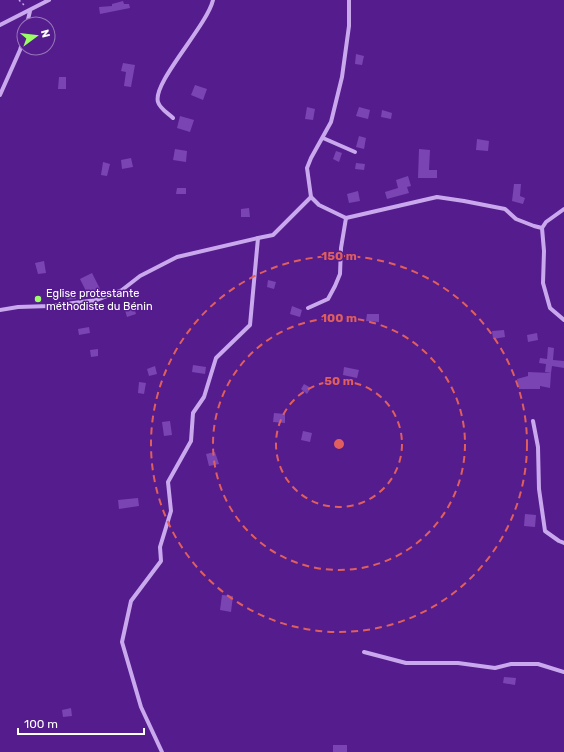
<svg xmlns="http://www.w3.org/2000/svg" width="564" height="752" font-family="Rubik,sans-serif">
	<style>
		.building { fill: #7b44b3 }
		.lines { fill: none; stroke-linecap: round; stroke-linejoin: round }
		.path { stroke: #c9a8ed; stroke-width: 1.5; stroke-dasharray: 2 3; stroke-linecap: butt }
		.minor { stroke: #c9a8ed; stroke-width: 4 }
		.ring { fill: none; stroke: #e05e5e; stroke-width: 2; stroke-dasharray: 7 5 }
		.poi-dot { fill: #9bfd66; stroke: #541c8c; stroke-width: 1.5 }
		.labels { text-anchor: middle; stroke-width: 3; stroke-linejoin: round; paint-order: stroke }
		.poi-label { font-size: 11px; fill: #fff; stroke: #541c8c; text-anchor: start }
		.centre { fill: #e05e5e; stroke: #541c8c; stroke-width: 2 }
		.ring-label { font-size: 12px; text-anchor: middle; font-weight: bold; fill: #e05e5e; stroke: #541c8c; stroke-width: 3; stroke-linejoin: round; paint-order: stroke }
	</style>
	<rect width="100%" height="100%" fill="#541c8c"/>
	<g class="building">
		<path d="M123,1L124,4H129L130,8L100,14L99,7L112,6V4Z"/>
		<path d="M356,54L364,56L362,65L355,64Z"/>
		<path d="M123,63L135,65L131,87L124,86L126,72L121,71Z"/>
		<path d="M59,77H66V89H58Z"/>
		<path d="M195,85L207,89L203,100L191,95Z"/>
		<path d="M307,107L315,109L313,120L305,119Z"/>
		<path d="M359,107L370,110L368,119L356,116Z"/>
		<path d="M382,110L392,113L391,119L381,117Z"/>
		<path d="M180,116L194,120L190,132L177,128Z"/>
		<path d="M359,136L366,138L364,149L356,147Z"/>
		<path d="M477,139L489,141L488,151L476,150Z"/>
		<path d="M175,149L187,151L186,162L173,160Z"/>
		<path d="M419,149L430,150L429,170H437V178H418Z"/>
		<path d="M336,151L342,153L339,162L333,159Z"/>
		<path d="M131,158L133,167L122,169L121,160Z"/>
		<path d="M103,162L110,164L107,176L101,175Z"/>
		<path d="M356,163L365,164L364,170L355,169Z"/>
		<path d="M408,176L411,186L407,187L409,193L387,199L385,192L398,188L396,180Z"/>
		<path d="M514,184H521L520,196L525,198L523,204L512,201Z"/>
		<path d="M177,188H186V194H176Z"/>
		<path d="M358,191L360,201L349,203L347,194Z"/>
		<path d="M249,208L250,217H241V209Z"/>
		<path d="M44,261L46,273L38,274L35,263Z"/>
		<path d="M92,273L100,289L88,295L80,279Z"/>
		<path d="M268,280L276,282L274,289L267,287Z"/>
		<path d="M75,294L76,299L67,300L66,296Z"/>
		<path d="M133,304L136,314L127,317L124,307Z"/>
		<path d="M292,306L302,310L300,317L290,314Z"/>
		<path d="M367,314H379V322L366,321Z"/>
		<path d="M89,327L90,333L79,335L78,329Z"/>
		<path d="M504,330L505,337L493,339L492,331Z"/>
		<path d="M537,333L538,340L528,342L527,335Z"/>
		<path d="M548,347L554,348L553,360L564,361V368L552,366L551,373L545,372L546,364L539,363L540,358L547,359Z"/>
		<path d="M98,349V356L91,357L90,350Z"/>
		<path d="M193,365L206,367L205,374L192,372Z"/>
		<path d="M155,366L157,374L149,376L147,369Z"/>
		<path d="M344,367L359,370L357,378L343,375Z"/>
		<path d="M528,372L551,373L550,388L540,386V389H519L517,379L528,376Z"/>
		<path d="M139,382L146,383L144,394L138,393Z"/>
		<path d="M304,384L311,388L307,394L301,389Z"/>
		<path d="M274,413L285,414V423L273,422Z"/>
		<path d="M170,421L172,435L164,436L162,422Z"/>
		<path d="M303,431L312,433L310,442L301,440Z"/>
		<path d="M215,452L219,464L209,466L206,454Z"/>
		<path d="M138,498L139,506L119,509L118,500Z"/>
		<path d="M525,514L536,515L535,527L524,526Z"/>
		<path d="M222,595L233,596L231,612L220,610Z"/>
		<path d="M504,677L516,678L515,685L503,683Z"/>
		<path d="M71,708L72,716L63,717L62,710Z"/>
		<rect x="333" y="745" width="14" height="7"/>
	</g>
	<g class="lines">
		<path class="path" d="M19,0L24,5"/>
		<g class="minor">
			<path d="M349,0V26L342,77L331,122L311,158L307,168L311,197L319,205L346,218L437,197L464,201L505,209L516,219L534,226L542,228L544,251L543,283L550,308L564,320"/>
			<path d="M27,24L30,11"/>
			<path d="M0,25L49,0"/>
			<path d="M0,95L20,50L24,36"/>
			<path d="M173,118C168,113 160,109 158,102C152,83 207,26 213,0"/>
			<path d="M323,138L355,152"/>
			<path d="M542,228L546,222L564,209"/>
			<path d="M308,308L328,299L335,286L340,274L341,248L346,218"/>
			<path d="M0,310L18,307L50,306L97,300L122,290L140,276L177,257L258,238"/>
			<path d="M533,421L538,447L539,489L545,531L559,541L564,543"/>
			<path d="M364,652L406,663H458L495,668L511,664H538L564,672"/>
			<path d="M162,752L141,707L122,642L131,601L161,561L160,547L171,511L168,482L191,441L193,413L204,397L216,358L250,325L258,238L273,235L311,197"/>
		</g>
	</g>
	<g class="ring">
		<circle cx="339" cy="444" r="63"/>
		<circle cx="339" cy="444" r="126"/>
		<circle cx="339" cy="444" r="188"/>
	</g>
	<circle class="poi-dot" cx="38" cy="299" r="4"/>
	<g class="labels">
		<g class="poi-label">
			<text x="46" y="297">Eglise protestante<tspan x="46" dy="13">méthodiste du Bénin</tspan></text>
		</g>
	</g>
	<circle cx="339" cy="444" r="6" class="centre"/>
	<g class="ring-label">
		<text x="339" y="260">150 m</text>
		<text x="339" y="322">100 m</text>
		<text x="339" y="385">50 m</text>
	</g>
	<g transform="translate(36 36) rotate(75)"><circle r="19" fill="#541c8c" stroke="#9877ba"/>
	<path d="M0-3L7 15L0 10L-7 15Z" fill="#9bfd66"/>
	<text y="-6" font-size="11" font-weight="bold" text-anchor="middle" fill="#ffffff">N</text>
	</g>
	<path d="M18 728v6h126v-6" fill="none" stroke="#ffffff" stroke-width="2"/>
	<text x="24" y="728" font-size="12" fill="#ffffff" stroke="#541c8c" stroke-width="3" paint-order="stroke">100 m</text>
</svg>
